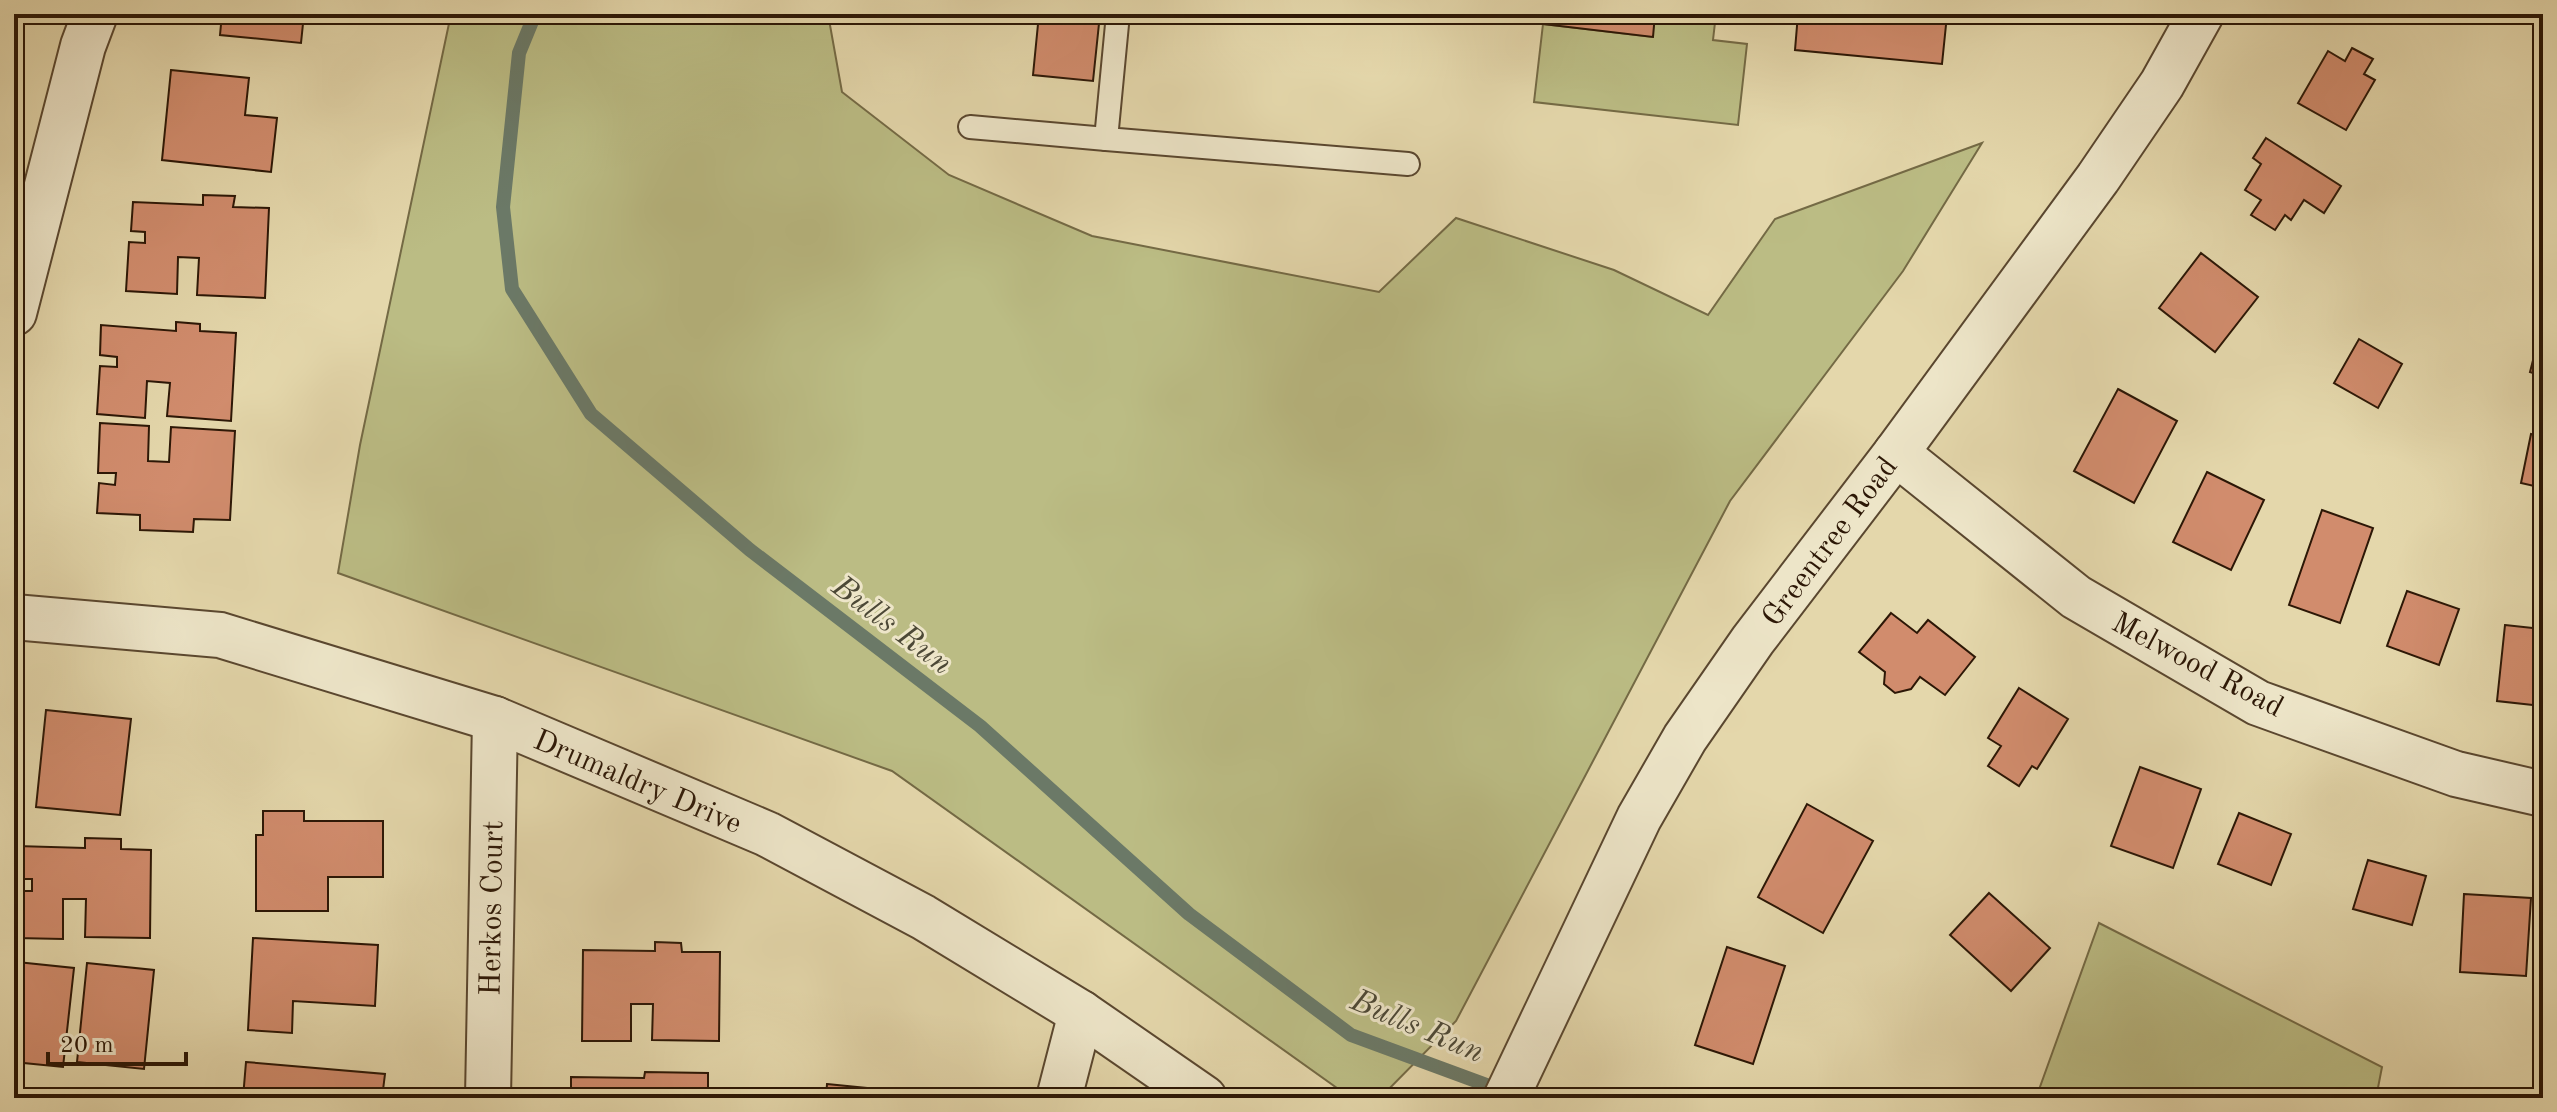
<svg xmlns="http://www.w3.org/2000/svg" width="2557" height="1112" font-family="'Old Standard TT',serif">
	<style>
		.green { fill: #bbbc84; stroke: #746a45; stroke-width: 2 }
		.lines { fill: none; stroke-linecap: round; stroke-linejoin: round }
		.stream { stroke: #6b7967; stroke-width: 14 }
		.building { fill: #d18c6d; stroke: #2c1706; stroke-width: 2 }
		.service-casing { stroke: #5a472f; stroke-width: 26 }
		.minor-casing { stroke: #5a472f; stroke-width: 48 }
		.tertiary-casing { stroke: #5a472f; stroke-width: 48 }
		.service { stroke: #ede5c8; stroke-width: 22 }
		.minor { stroke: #ede5c8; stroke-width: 44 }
		.tertiary { stroke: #ede5c8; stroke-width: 44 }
		.labels { text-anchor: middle; stroke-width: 6; stroke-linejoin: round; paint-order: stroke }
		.street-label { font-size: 30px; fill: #2c1706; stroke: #ede5c8 }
		.water-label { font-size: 32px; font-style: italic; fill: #4c4836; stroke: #ede5c8 }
	</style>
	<rect width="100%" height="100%" fill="#e4d7ab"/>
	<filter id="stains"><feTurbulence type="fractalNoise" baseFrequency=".0025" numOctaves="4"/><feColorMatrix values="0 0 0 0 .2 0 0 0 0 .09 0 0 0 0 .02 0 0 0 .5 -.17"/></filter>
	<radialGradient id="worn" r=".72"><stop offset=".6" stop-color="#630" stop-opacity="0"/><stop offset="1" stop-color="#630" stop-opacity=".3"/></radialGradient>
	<g class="green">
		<path d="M451,14H828L842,92L949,175L1092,236L1379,292L1456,218L1614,270L1708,315L1775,219L1982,143L1903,271L1730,501L1456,1021L1380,1098H1351L892,771L338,573L360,445Z"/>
		<path d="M1655,14H1716L1713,40L1747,44L1738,125L1534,102L1543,24L1652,37Z"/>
		<path d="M2099,923L2382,1067L2376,1098H2036Z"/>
	</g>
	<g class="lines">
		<path class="stream" d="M535,14L519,53L503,207L512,289L591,414L750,550L980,726L1189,914L1351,1035L1503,1091"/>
	</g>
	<g class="building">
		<path d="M222,14H304L301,43L220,35Z"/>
		<path d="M1039,14H1100L1093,81L1033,75Z"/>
		<path d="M1509,14H1655L1653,37L1543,24H1508Z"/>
		<path d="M1798,14L1947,15L1942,64L1795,50Z"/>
		<path d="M2352,48L2373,59L2364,74L2375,80L2346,130L2298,103L2328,51L2345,61Z"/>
		<path d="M171,70L249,78L245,115L277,118L271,172L162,160Z"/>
		<path d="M2266,138L2341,186L2324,213L2304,200L2291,220L2285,215L2275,230L2251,215L2261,200L2245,190L2261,164L2253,158Z"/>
		<path d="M203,195L235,196L233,207L269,208L265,298L197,295L199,258L178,257L177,294L126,291L129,242L145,243V232L131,231L133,202L203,205Z"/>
		<path d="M2201,253L2258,297L2215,352L2159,308Z"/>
		<path d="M2543,321V376L2530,372Z"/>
		<path d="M176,322L200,324V331L236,333L231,421L167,416L170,383L147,381L145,418L97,414L100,366L117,367V357L100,355L101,325L176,331Z"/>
		<path d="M2359,339L2402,364L2378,408L2334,383Z"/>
		<path d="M2118,389L2177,421L2134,503L2074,471Z"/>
		<path d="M100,423L149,426L148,461L169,462L171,427L235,431L230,520L194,519L193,532L140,530V515L97,513L99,483L115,485L116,473H98Z"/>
		<path d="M2531,434L2543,436V488L2521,483Z"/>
		<path d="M2207,472L2264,500L2231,570L2173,542Z"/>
		<path d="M2322,510L2373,528L2340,623L2289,605Z"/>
		<path d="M2407,591L2459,609L2439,665L2387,646Z"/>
		<path d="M1891,613L1917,633L1928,620L1975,657L1945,695L1920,677L1911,689L1895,693L1884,684L1885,672L1859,652Z"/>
		<path d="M2505,625L2543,629V706L2497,701Z"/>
		<path d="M2019,688L2068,719L2037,769L2032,766L2019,786L1988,766L2001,746L1988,738Z"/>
		<path d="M46,710L131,719L120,815L36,807Z"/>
		<path d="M2140,767L2201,789L2173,868L2111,846Z"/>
		<path d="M1807,804L1873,841L1823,933L1758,897Z"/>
		<path d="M263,811H304V821H383V877H328V911H256V835H263Z"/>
		<path d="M2239,813L2291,834L2271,885L2218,864Z"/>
		<path d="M85,838L121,839V849L151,850L150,938L85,937L86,899H63V939L16,938L17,891H32V879H16L17,846L85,848Z"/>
		<path d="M2368,860L2426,876L2412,925L2353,909Z"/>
		<path d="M1989,893L2050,948L2011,991L1950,935Z"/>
		<path d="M2464,894L2531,898L2526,976L2460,972Z"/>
		<path d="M253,938L378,945L375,1006L293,1001L292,1033L248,1030Z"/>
		<path d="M655,942L681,943L682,952H720L719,1041L652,1040L653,1004H631V1041H582L583,950L655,951Z"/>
		<path d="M1727,947L1785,966L1753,1064L1695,1045Z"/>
		<path d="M17,962L74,968L63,1067L14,1062V989Z"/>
		<path d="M87,963L154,970L144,1069L77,1062Z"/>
		<path d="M246,1062L385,1074L382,1098H243Z"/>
		<path d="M645,1072L708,1073V1098H571V1077L644,1078Z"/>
		<path d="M827,1084L947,1096V1098H826Z"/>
	</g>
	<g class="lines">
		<defs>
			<g id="service">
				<path d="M1118,14L1106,139L1408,164"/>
				<path d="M970,127L1106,139"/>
			</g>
			<g id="minor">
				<path d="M14,313L83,46L95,14"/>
				<path d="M1896,453L2076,597L2258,703L2456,774L2543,794"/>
				<path d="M14,617L220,635L495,719L767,834L923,917L1081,1013L1204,1098"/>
				<path d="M488,1098L495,719"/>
				<path d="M1059,1098L1081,1013"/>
			</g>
			<path id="tertiary" d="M1506,1098L1639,818L1685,738L1753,640L1896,453L2098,178L2162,84L2201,14"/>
		</defs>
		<use href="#service" class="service-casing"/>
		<use href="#minor" class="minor-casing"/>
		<use href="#tertiary" class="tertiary-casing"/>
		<use href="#service" class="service"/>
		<use href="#minor" class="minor"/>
		<use href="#tertiary" class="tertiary"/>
	</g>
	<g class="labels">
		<g class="street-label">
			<text transform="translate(1829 541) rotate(-53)" y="10">Greentree Road</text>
			<text transform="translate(2198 664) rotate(28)" y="10">Melwood Road</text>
			<text transform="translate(638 781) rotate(23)" y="10">Drumaldry Drive</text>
			<text transform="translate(491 908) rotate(-89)" y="10">Herkos Court</text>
		</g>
		<g class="water-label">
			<text transform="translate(893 624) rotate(37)" y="11">Bulls Run</text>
			<text transform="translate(1418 1025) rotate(23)" y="11">Bulls Run</text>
		</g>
	</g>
	<rect width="2557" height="1112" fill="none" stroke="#e4d7ab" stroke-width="48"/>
	<rect x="16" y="16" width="2525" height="1080" fill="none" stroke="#2c1706" stroke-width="4"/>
	<rect x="24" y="24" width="2509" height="1064" fill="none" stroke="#2c1706" stroke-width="2"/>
	<path d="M48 1052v12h138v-12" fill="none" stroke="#2c1706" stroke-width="4"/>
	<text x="60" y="1052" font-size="24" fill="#2c1706" stroke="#ede5c8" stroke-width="6" paint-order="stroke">20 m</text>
	<rect width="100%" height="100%" filter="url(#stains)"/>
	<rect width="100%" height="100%" fill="url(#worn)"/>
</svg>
